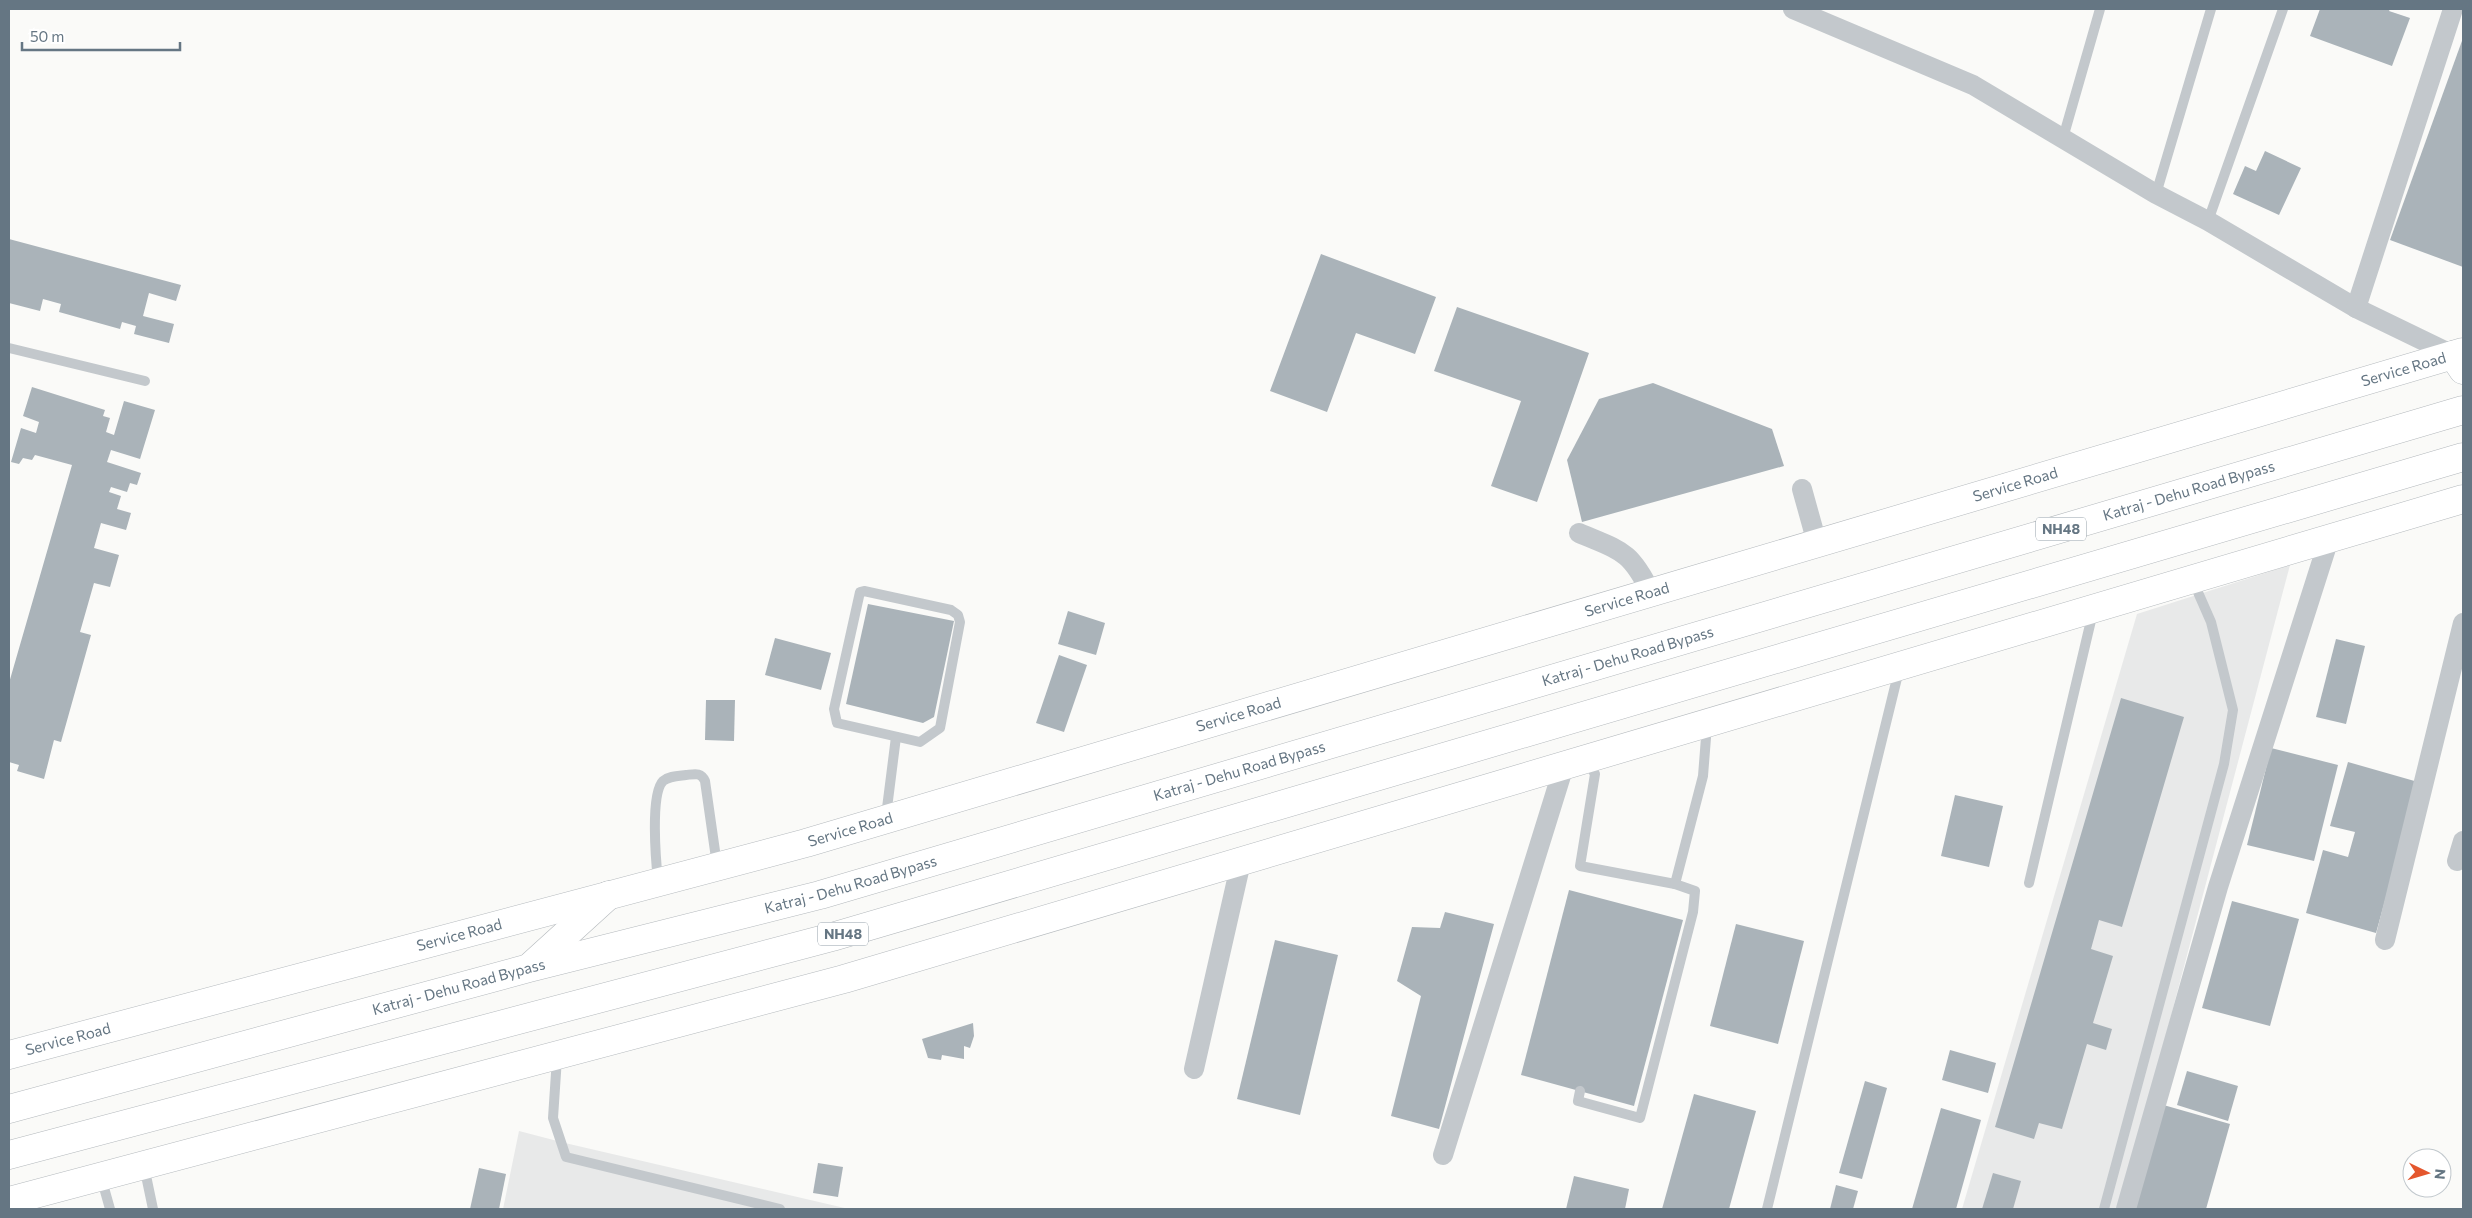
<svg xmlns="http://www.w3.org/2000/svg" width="2472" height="1218" font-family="Commissioner,sans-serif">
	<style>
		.built { fill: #e8e9e9 }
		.building { fill: #aab3b9 }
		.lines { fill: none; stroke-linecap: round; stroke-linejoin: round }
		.secondary-casing { stroke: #b3babf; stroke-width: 29 }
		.primary-casing { stroke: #b5babe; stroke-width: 29 }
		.highway-casing { stroke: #b4b9bd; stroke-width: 29 }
		.lane { stroke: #c3c8cc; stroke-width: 10 }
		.street { stroke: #c3c8cc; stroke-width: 20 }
		.secondary { stroke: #fff; stroke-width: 28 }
		.primary { stroke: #fff; stroke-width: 28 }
		.highway { stroke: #fff; stroke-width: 28 }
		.labels { text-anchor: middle; stroke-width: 5; stroke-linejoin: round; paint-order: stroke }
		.shield { fill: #fff; stroke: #939fa8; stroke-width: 1 }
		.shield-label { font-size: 14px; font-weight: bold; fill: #657683 }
		.street-label { font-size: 15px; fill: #657683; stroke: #fff }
	</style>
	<rect width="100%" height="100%" fill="#fafaf8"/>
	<g class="built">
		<path d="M2290,565L2120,1209H1962L2137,614Z"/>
		<path d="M519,1131L565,1143L849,1209H503Z"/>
	</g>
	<g class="building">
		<path d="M2320,9H2390L2389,11L2410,18L2392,66L2310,36Z"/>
		<path d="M2463,38V267L2390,240Z"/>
		<path d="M2265,151L2301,168L2279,215L2233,194L2245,166L2256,171Z"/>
		<path d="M9,239L181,285L176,301L149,293L143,316L174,324L169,343L134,334L136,326L122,322L120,329L59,312L61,304L43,299L40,311L9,303Z"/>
		<path d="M1321,254L1436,297L1415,354L1356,333L1327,412L1270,391Z"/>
		<path d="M1457,307L1589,353L1537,502L1491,486L1521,401L1434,371Z"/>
		<path d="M1653,383L1772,429L1784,466L1582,522L1567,460L1599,399Z"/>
		<path d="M32,387L105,410L103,416L110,418L106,432L114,435L124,401L155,410L140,459L111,450L107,462L141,473L137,485L130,483L127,492L111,487L109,492L121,496L117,509L131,513L126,530L101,523L94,548L119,555L110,587L94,583L80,632L91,635L61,742L54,740L44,779L17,771L19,765L9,762V683L72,465L35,455L32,460L23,458L19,464L11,462L21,428L36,433L39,422L23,416Z"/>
		<path d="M868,604L954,621L934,717L923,723L846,704Z"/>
		<path d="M1068,611L1105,623L1096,655L1058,644Z"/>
		<path d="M775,638L831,653L821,690L765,675Z"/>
		<path d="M2336,639L2365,646L2346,724L2316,717Z"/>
		<path d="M1059,655L1087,665L1064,732L1036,723Z"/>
		<path d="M2121,698L2184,717L2122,927L2099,920L2091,949L2113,956L2093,1023L2112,1029L2106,1050L2087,1044L2062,1129L2039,1123L2034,1139L1995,1127Z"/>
		<path d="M706,700H735L734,741L705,740Z"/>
		<path d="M2271,748L2338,765L2314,861L2247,845Z"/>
		<path d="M2348,762L2418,782L2376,933L2306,913L2323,850L2348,857L2355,832L2330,826Z"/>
		<path d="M1955,795L2003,806L1989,867L1941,856Z"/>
		<path d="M1569,890L1683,920L1634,1106L1521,1075Z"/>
		<path d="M2232,901L2299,919L2270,1026L2202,1008Z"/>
		<path d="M1445,912L1494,924L1439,1129L1391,1116L1421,996L1397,981L1412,927L1440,928Z"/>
		<path d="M1736,924L1804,941L1778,1044L1710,1026Z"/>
		<path d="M1275,940L1338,955L1300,1115L1237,1099Z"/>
		<path d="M973,1023L974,1036L970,1048L964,1046V1059L942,1055L941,1060L928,1058L922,1039Z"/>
		<path d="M1950,1050L1996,1063L1988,1093L1942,1080Z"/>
		<path d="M2187,1071L2238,1086L2228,1121L2177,1105Z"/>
		<path d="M1865,1081L1887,1088L1862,1179L1839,1173Z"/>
		<path d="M1694,1094L1756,1111L1729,1209H1662Z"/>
		<path d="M2160,1104L2230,1124L2206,1209H2129Z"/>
		<path d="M1941,1108L1981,1120L1956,1209H1912Z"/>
		<path d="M818,1163L843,1167L838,1197L813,1193Z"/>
		<path d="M479,1168L506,1174L499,1209H470Z"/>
		<path d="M1993,1173L2021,1181L2013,1209H1982Z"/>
		<path d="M1574,1176L1629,1189L1625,1209H1566Z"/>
		<path d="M1836,1185L1858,1191L1853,1209H1830Z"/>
	</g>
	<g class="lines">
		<defs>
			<path id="secondary" d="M2453,355L2463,370"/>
			<g id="primary">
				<path id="s1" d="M9,1055L806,843L2463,352"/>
				<path d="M9,1201L844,979L2463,499"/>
			</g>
			<g id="highway">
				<path d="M532,965L609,895"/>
				<path id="s2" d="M9,1109L529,968L820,895L2463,410"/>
				<path d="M9,1155L832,937L2463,457"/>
			</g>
		</defs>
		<use href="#secondary" class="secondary-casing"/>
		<use href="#primary" class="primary-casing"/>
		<use href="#highway" class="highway-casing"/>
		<g class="lane">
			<path d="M2063,138L2100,9"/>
			<path d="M2156,194L2211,9"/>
			<path d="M2208,221L2283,9"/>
			<path d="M9,348L145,381"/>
			<path d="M864,591L951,610L958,615L960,622L940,728L920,742L837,723L834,709L860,592Z"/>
			<path d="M1586,760L1595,774L1580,866L1675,884"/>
			<path d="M886,816L896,737"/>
			<path d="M658,881C656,862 650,794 663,781C669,776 678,776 686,775C695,774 701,772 705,781L717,865"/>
			<path d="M2029,883L2093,612"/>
			<path d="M557,1058L553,1118L566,1157L780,1209"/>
			<path d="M1580,1091L1578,1101L1640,1118L1693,912L1695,891L1675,884L1703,776L1707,725"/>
			<path d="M144,1166L153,1209"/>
			<path d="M101,1177L110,1209"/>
			<path d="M1767,1209L1899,670"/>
			<path d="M2104,1209L2224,764L2233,710L2211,622L2193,581"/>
		</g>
		<g class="street">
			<path d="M1793,9L1973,85L2156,194L2208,221L2356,308L2453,355"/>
			<path d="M2356,308L2453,9"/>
			<path d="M1802,489L1817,543"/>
			<path d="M1579,533C1621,551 1630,550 1651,593"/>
			<path d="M2457,861L2463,841"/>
			<path d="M2385,940L2463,623"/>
			<path d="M1194,1069L1241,862"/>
			<path d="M1443,1155L1564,766"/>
			<path d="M2126,1209L2218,887L2329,539"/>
		</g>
		<use href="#secondary" class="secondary"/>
		<use href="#primary" class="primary"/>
		<use href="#highway" class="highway"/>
	</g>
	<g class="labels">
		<g class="shield">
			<rect x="2036" y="517.5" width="50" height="23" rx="4"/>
			<rect x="818" y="922.5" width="50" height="23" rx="4"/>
		</g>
		<g class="shield-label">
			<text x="2061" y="534">NH48</text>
			<text x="843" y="939">NH48</text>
		</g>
		<g class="street-label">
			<text dy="5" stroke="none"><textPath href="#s1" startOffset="2491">Service Road</textPath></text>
			<text dy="5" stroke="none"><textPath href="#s1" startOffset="2086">Service Road</textPath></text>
			<text dy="5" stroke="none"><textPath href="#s2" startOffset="2266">Katraj - Dehu Road Bypass</textPath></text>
			<text dy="5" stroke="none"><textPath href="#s1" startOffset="1681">Service Road</textPath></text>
			<text dy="5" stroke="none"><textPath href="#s2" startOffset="1681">Katraj - Dehu Road Bypass</textPath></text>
			<text dy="5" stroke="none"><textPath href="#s1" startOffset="1276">Service Road</textPath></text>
			<text dy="5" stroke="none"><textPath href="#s2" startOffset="1276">Katraj - Dehu Road Bypass</textPath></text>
			<text dy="5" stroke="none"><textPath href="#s1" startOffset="871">Service Road</textPath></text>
			<text dy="5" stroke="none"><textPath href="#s2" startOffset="871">Katraj - Dehu Road Bypass</textPath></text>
			<text dy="5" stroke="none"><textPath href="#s1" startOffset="466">Service Road</textPath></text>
			<text dy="5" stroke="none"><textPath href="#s2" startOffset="466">Katraj - Dehu Road Bypass</textPath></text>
			<text dy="5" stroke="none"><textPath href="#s1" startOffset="61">Service Road</textPath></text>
		</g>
	</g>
	<rect width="2472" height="1218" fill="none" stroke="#657683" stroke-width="20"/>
	<g transform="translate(2427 1173) rotate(95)"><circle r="24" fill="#ffffff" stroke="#c1c8cd"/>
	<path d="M0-4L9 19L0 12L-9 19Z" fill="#e4572e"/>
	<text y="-8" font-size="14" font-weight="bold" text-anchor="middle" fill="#657683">N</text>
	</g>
	<path d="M22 42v8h158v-8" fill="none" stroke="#657683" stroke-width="2.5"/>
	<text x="30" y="42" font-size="15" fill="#657683" stroke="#ffffff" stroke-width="4" paint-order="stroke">50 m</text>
</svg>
